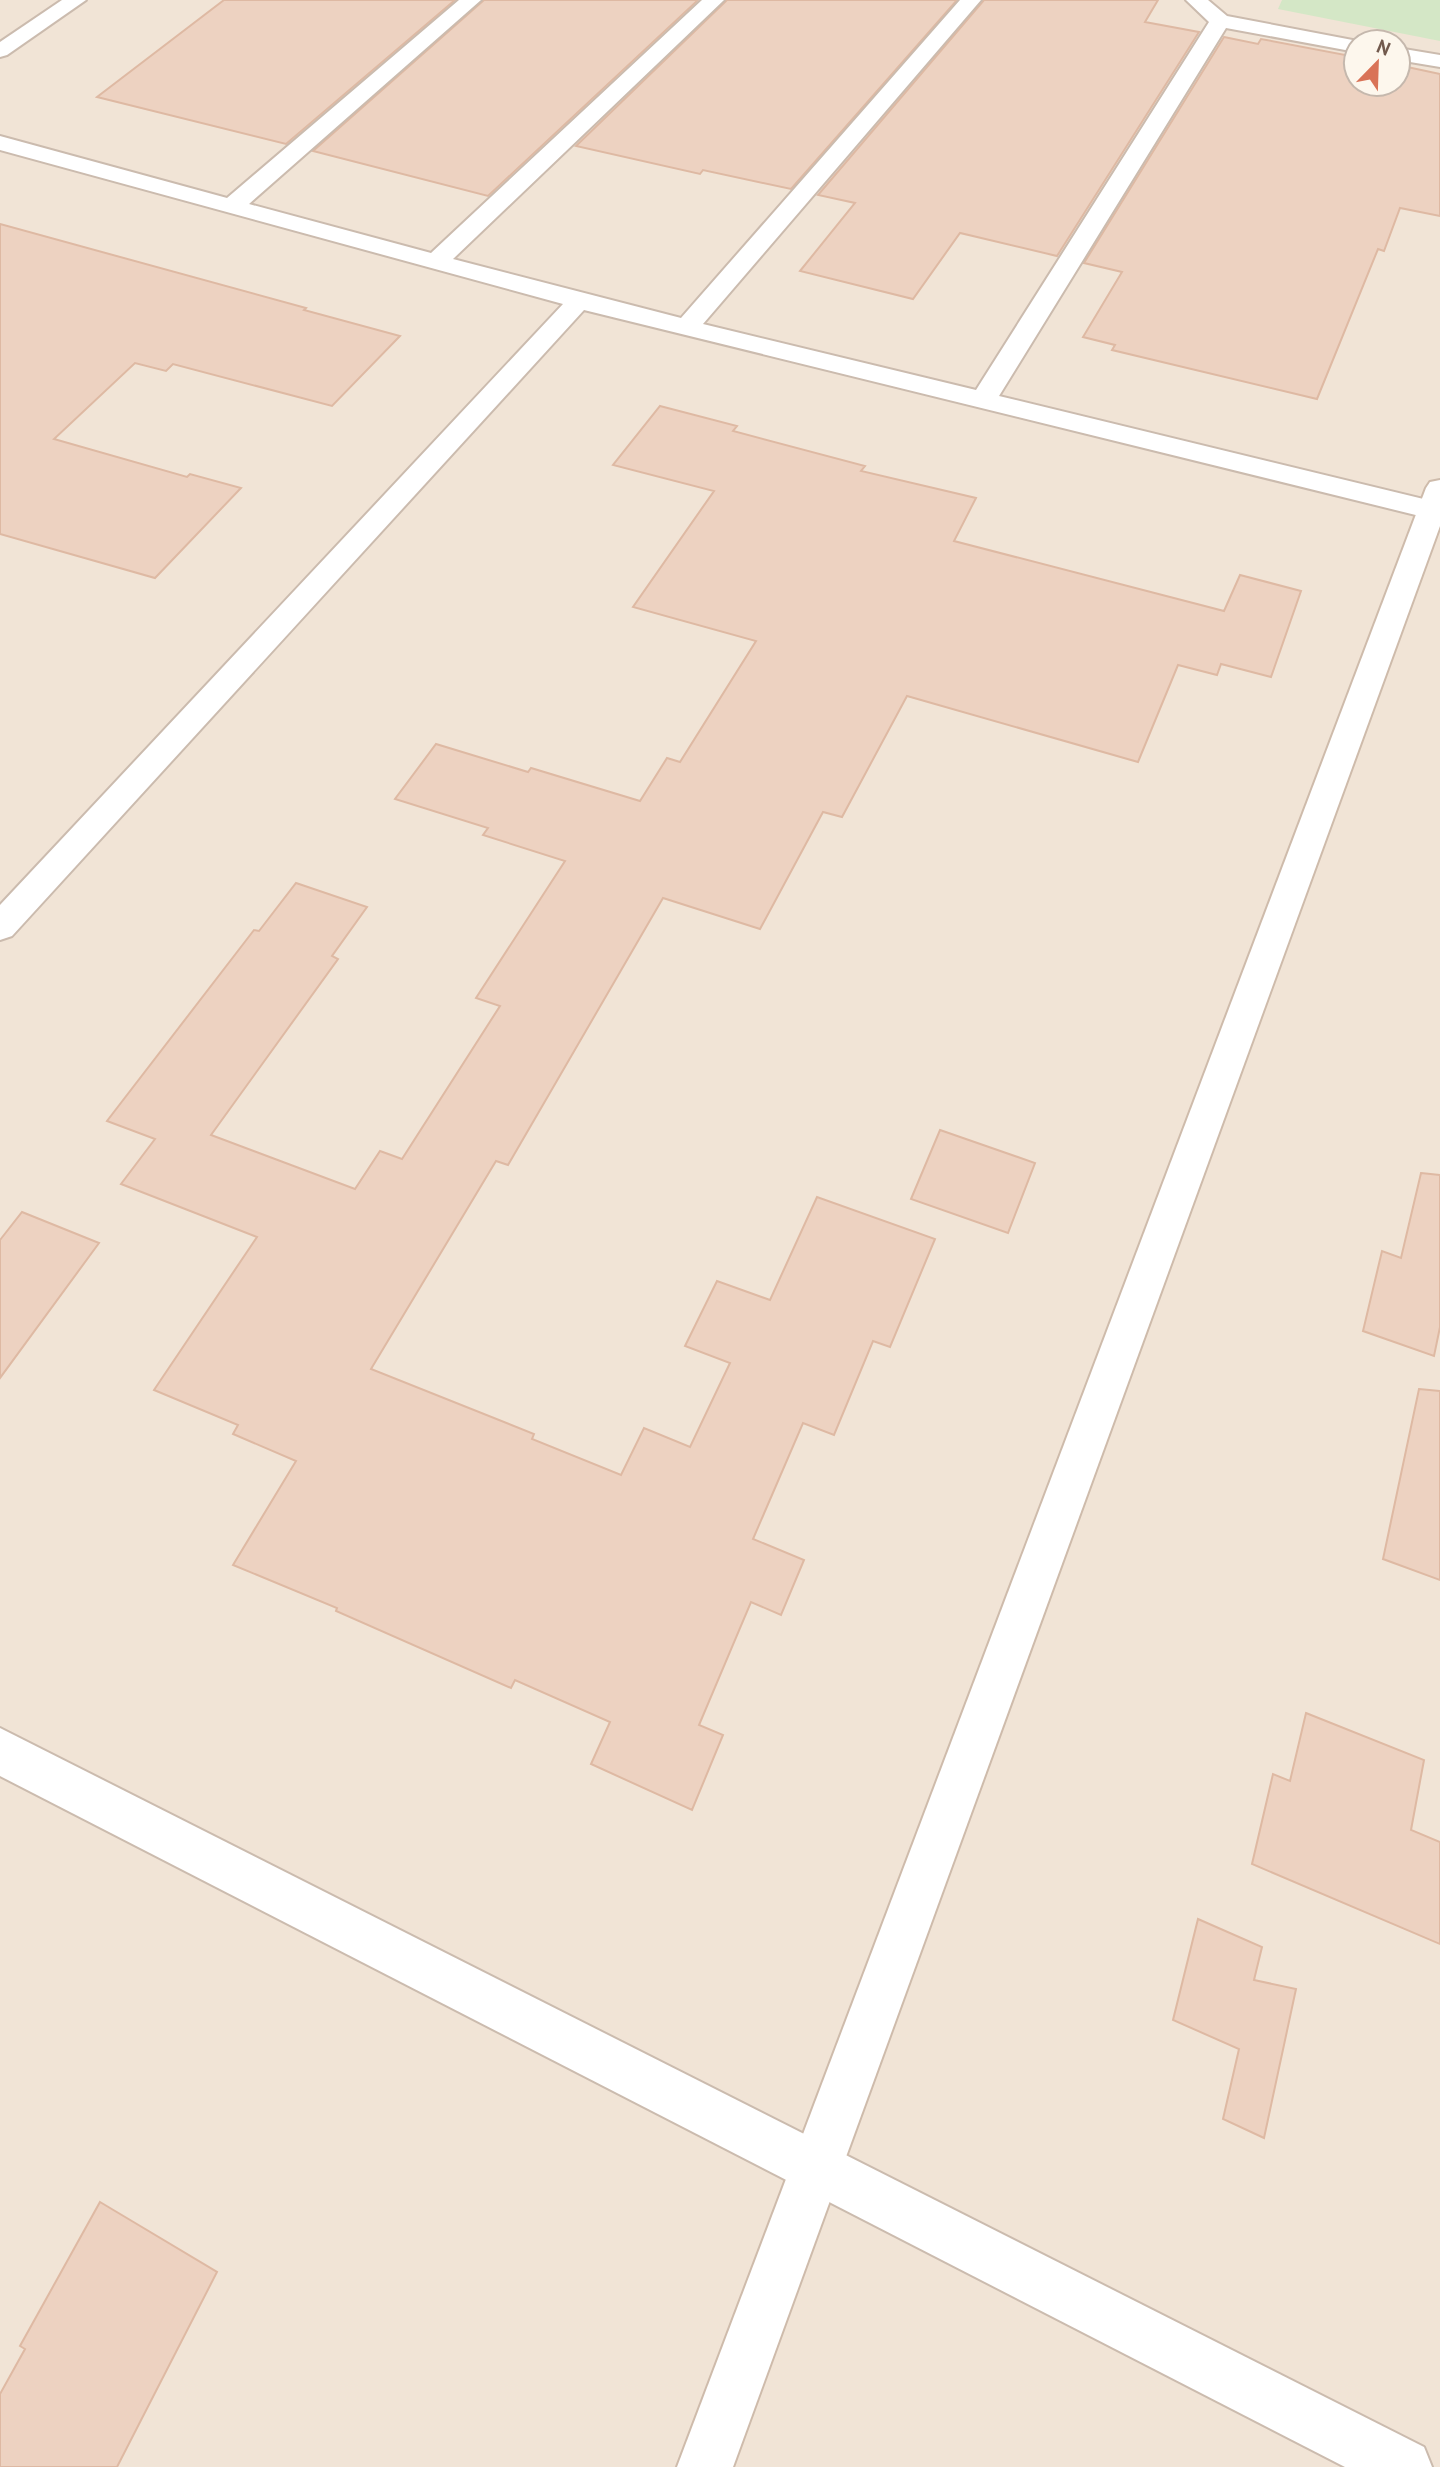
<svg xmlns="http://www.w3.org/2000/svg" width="1440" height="2467" font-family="'PT Sans',sans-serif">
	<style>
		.residential { fill: #f1e4d6; fill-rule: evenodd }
		.green { fill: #d4e7c6 }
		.building { fill: #edd2c1; stroke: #deb9a3; stroke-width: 2 }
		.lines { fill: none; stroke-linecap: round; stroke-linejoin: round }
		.street-casing { stroke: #cbbbae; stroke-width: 4 }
		.secondary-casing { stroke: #cebbab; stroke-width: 4 }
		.street { fill: #fff; fill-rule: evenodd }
		.secondary { fill: #fff; fill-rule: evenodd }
	</style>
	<rect width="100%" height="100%" fill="#faf3e7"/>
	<path class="residential" d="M0,0H1440V2467H0ZM1356,42H1398V84H1356Z"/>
	<path class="green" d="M1282,0H1440V41L1278,9Z"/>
	<g class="building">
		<path d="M224,0H455L286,144L97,97Z"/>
		<path d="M484,0H698L488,196L313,151Z"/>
		<path d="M727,0H957L791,189L703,170L700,174L576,146Z"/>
		<path d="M984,0H1158L1145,22L1199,32L1057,256L960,233L913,299L800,271L855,203L818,195Z"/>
		<path d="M1224,37L1258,44L1261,39L1356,57V84H1398V65L1440,74V216L1400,208L1384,251L1378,249L1317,399L1112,350L1115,345L1083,337L1122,272L1084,263Z"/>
		<path d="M0,224L306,308L304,310L400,336L332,406L173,364L166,371L135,363L54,439L187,477L190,474L241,488L155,578L0,534Z"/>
		<path d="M660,406L737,426L733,431L865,466L861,471L976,498L954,541L1224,611L1240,575L1301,591L1271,677L1221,664L1217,675L1178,665L1138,762L907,696L842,817L823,812L760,929L663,898L508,1165L496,1161L371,1369L534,1434L532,1439L621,1475L644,1428L690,1447L730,1363L685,1346L717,1281L770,1300L817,1197L935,1239L890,1347L873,1341L834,1435L803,1423L753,1539L804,1560L781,1615L751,1602L699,1725L723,1735L692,1810L591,1764L610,1722L515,1680L511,1688L336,1611L337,1608L233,1565L296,1461L233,1434L238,1425L154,1390L257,1237L121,1184L155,1139L107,1121L254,930L259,931L296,883L367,907L332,956L338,959L211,1135L355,1189L380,1151L402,1159L500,1006L476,998L565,861L483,835L488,828L395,799L436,744L528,772L531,768L640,801L667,758L680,762L756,641L633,607L714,491L613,465Z"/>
		<path d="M940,1130L1035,1163L1008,1233L911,1199Z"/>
		<path d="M1421,1173L1440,1175V1327L1434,1356L1363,1331L1382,1251L1401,1258Z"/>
		<path d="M22,1212L99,1243L0,1378V1240Z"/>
		<path d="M1419,1389L1440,1391V1580L1383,1559Z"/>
		<path d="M1306,1713L1424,1760L1411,1830L1440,1842V1944L1252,1864L1273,1774L1290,1781Z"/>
		<path d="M1198,1919L1262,1947L1254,1980L1296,1989L1264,2138L1223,2119L1239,2049L1173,2020Z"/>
		<path d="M100,2202L217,2272L117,2467H0V2394L25,2349L20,2346Z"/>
	</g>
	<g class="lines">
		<defs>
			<g id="street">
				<path d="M62,0H86L7,55L0,57V42Z"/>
				<path d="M459,0H481L249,204L431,253L702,0H724L453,259L681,318L960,0H981L703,324L976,390L1209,22L1186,0H1208L1227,16L1363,42H1356V52L1226,28L999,396L1440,503V521L584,310L12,936L0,940V905L563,304L0,150V136L227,198Z"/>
				<path d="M1398,48L1440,55V67L1398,60Z"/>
				<path d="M0,1728L1424,2447L1432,2467H1345L0,1776Z"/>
			</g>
			<path id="secondary" d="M1440,480V526L733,2467H677L1426,488L1430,482Z"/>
		</defs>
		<use href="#street" class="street-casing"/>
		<use href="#secondary" class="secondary-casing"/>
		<use href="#street" class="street"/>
		<use href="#secondary" class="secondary"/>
	</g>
	<g transform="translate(1377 63) rotate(23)"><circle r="33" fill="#fdf7ed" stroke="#c5b8ad" stroke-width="2"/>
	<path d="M0-5L12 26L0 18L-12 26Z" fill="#d97357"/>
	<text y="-10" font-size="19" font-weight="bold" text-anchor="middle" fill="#725a4d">N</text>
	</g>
</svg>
